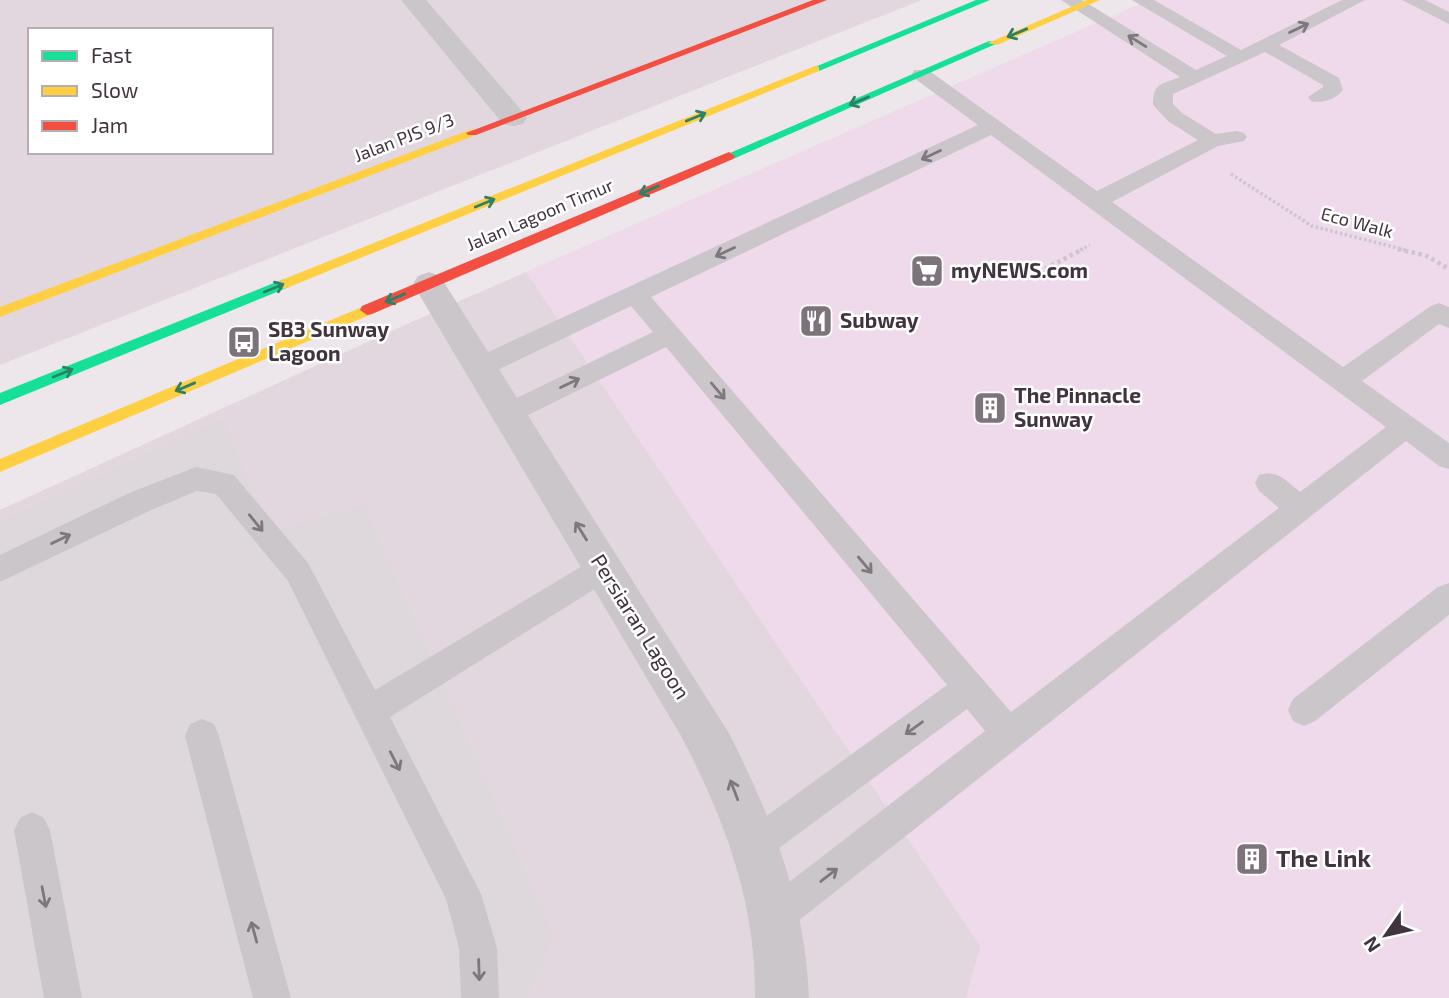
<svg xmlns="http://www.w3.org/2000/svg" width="1449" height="998" font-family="'Exo 2',sans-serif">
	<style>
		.residential { fill: #e3d7df; fill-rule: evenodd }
		.commercial { fill: #efdaeb }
		.parking { fill: #ded8dc }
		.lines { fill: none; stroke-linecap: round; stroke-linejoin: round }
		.path-far1 { stroke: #ccc6cb; stroke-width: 3.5; stroke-dasharray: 2.5 2.5; stroke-linecap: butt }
		.path { stroke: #ccc6cb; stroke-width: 4.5; stroke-dasharray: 3.5 3.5; stroke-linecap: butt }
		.lane { fill: #cbc6ca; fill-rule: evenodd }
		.street { fill: #cbc6ca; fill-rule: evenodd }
		.fast { fill: #16e098; fill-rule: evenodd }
		.slow { fill: #ffcf43; fill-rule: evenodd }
		.jam { fill: #f24e42; fill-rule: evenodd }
		.oneway { stroke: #7f767e }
		.oneway2 { stroke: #2e8167 }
		.labels { text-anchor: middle; stroke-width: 5; stroke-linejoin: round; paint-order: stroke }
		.far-street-label { font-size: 18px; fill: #41343f; stroke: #fff }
		.poi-label { font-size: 21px; font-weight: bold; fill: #41343f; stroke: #fff; text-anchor: start }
		.street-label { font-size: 21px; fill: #41343f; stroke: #fff }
		.near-poi-label { font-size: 24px; font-weight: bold; fill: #41343f; stroke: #fff; text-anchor: start }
	</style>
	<rect width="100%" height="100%" fill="#ede7eb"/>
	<g class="residential">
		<path d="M0,0H922L0,365ZM30,30H271V152H30Z"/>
		<path d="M1150,0H1449V998H0V510L407,324Z"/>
	</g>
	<path class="commercial" d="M1149,0H1449V998H966L980,946L526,272Z"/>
	<path class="parking" d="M224,418L268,532L364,505L554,936L528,998H0V521Z"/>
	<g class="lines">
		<g class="path-far1">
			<path d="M1231,174L1312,226L1405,250"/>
			<path d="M1080,250L1090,245"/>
		</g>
		<g class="path">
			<path d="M1398,249L1427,256L1449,269"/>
			<path d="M1045,269L1083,249"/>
		</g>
		<g class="lane">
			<path d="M1061,0H1082L1196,70L1227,56L1132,0H1154L1241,50L1342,0H1365L1279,45L1339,78L1343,90C1336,99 1322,104 1311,101L1308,97L1323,87V85L1265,52L1173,94V104L1182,113L1216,134L1237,131L1244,133L1247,137L1244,141L1218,146L1112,202L1343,367L1431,306L1439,303L1449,307V328L1439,324L1362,381L1449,443V469L1439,466L1406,441L788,929L775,934L762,929L757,916L762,903L985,731L967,709L767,857L755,863L743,857L737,845L743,833L947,685L666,347L518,420L509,423L500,420L496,413L500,406L653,332L631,306L489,374L480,377L471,374L467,367L471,360L978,125L914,78L912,74L914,70H928L1097,191L1198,140L1168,121L1153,105C1153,82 1161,85 1180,77ZM991,135L1386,427L1300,492C1287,481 1277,469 1259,475L1255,483L1259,491L1279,508L1011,712L651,297Z"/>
			<path d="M1402,0H1425L1449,12V24Z"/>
			<path d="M196,467L234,475L308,563L375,690L594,559L604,555L614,559L619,568L614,577L390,717L481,894L497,948L499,998H461L459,948L446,899L288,581L216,494L197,491L149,511L0,582V555L129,493Z"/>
			<path d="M1449,583V615L1315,721L1304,726L1293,721L1288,710L1293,699L1438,587Z"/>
			<path d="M202,719L214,724L219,736L291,998H253L185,736L190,724Z"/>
			<path d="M32,812L44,818L50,830L82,998H44L14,830L20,818Z"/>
		</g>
		<g class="street">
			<path d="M401,0H426L523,112L527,118L523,124L513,126L503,124Z"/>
			<path d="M429,272L440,276L730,735C772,819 806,903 809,998H755C756,902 725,820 681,736L413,284L418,276Z"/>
		</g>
		<g class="fast">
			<path d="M976,0H990L819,71L810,69Z"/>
			<path d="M989,41L998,43L733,159L729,160L723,156Z"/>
			<path d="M284,279L291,284L289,287L0,405V393Z"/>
		</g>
		<g class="slow">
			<path d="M1087,0H1100L997,45L988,43Z"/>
			<path d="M815,66L819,67V71L289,287L284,289L277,284L279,281Z"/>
			<path d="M472,129L476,131V135L0,317V307Z"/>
			<path d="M367,305L372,306L374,310L372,314L0,472V459Z"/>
		</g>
		<g class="jam">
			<path d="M813,0H827L476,135H468L466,133Z"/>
			<path d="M729,152L735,156L733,159L372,314L367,315L360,310L362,306Z"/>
		</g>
	</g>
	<defs><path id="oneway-shaft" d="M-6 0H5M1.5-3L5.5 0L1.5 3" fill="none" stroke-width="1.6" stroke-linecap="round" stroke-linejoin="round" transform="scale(1.75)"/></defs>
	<g class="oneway">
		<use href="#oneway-shaft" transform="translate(1299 28) rotate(-26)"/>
		<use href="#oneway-shaft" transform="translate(1137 41) rotate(-148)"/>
		<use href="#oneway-shaft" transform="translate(931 155) rotate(155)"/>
		<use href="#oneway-shaft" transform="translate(725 252) rotate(155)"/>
		<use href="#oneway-shaft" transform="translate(570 383) rotate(-26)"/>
		<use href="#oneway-shaft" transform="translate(718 391) rotate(50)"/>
		<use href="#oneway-shaft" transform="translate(256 523) rotate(51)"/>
		<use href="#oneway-shaft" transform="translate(581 531) rotate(-122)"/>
		<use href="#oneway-shaft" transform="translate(61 539) rotate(-26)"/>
		<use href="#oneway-shaft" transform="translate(865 565) rotate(50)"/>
		<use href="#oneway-shaft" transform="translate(914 728) rotate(144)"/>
		<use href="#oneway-shaft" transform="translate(395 761) rotate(63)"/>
		<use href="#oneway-shaft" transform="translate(734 790) rotate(-111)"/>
		<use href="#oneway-shaft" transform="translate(829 875) rotate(-38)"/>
		<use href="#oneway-shaft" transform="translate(44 897) rotate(79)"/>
		<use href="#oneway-shaft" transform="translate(254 932) rotate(-105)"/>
		<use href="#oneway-shaft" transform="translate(479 970) rotate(88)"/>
	</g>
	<g class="oneway2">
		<use href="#oneway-shaft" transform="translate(1017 33) rotate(157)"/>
		<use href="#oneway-shaft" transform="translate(859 101) rotate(157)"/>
		<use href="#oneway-shaft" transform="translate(696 117) rotate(-22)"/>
		<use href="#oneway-shaft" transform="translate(649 190) rotate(157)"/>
		<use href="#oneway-shaft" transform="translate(485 203) rotate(-22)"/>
		<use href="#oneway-shaft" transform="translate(274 288) rotate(-22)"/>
		<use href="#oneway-shaft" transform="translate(395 298) rotate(157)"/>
		<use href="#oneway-shaft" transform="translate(63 373) rotate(-22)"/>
		<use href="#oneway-shaft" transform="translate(185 387) rotate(157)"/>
	</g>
	<defs>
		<symbol id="supermarket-square" viewBox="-11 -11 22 22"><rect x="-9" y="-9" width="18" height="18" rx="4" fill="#7d737b" stroke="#fff"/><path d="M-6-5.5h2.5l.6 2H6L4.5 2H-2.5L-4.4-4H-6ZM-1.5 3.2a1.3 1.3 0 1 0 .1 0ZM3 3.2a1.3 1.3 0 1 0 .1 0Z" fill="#fff"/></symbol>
		<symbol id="restaurant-square" viewBox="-11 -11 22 22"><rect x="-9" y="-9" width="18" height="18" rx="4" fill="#7d737b" stroke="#fff"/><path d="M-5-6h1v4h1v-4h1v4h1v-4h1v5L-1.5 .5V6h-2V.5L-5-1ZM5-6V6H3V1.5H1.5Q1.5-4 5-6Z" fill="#fff"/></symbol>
		<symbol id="bus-square" viewBox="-11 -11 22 22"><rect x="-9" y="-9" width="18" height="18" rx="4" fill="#7d737b" stroke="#fff"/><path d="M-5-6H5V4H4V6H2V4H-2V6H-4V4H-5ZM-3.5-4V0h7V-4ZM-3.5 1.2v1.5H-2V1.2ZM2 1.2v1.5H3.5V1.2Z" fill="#fff"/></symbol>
		<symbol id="building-square" viewBox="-11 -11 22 22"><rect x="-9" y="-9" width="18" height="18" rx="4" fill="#7d737b" stroke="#fff"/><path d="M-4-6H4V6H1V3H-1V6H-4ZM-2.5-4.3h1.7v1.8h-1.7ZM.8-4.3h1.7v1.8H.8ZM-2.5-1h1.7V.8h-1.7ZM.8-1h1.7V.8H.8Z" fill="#fff"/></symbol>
	</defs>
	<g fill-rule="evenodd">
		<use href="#supermarket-square" x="908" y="252" width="38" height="38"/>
		<use href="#restaurant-square" x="797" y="302" width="38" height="38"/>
		<use href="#bus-square" x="225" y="323" width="38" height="38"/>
		<use href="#building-square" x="971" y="389" width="38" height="38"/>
		<use href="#building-square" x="1233" y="840" width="38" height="38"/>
	</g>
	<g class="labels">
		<g class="far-street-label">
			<text transform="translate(404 138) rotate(-21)" y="6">Jalan PJS 9/3</text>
			<text transform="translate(540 215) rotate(-23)" y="6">Jalan Lagoon Timur</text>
			<text transform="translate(1357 223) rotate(15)" y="6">Eco Walk</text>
		</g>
		<g class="poi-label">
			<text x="951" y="278">myNEWS.com</text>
			<text x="840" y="328">Subway</text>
			<text x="268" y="337">SB3 Sunway<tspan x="268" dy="24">Lagoon</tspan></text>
			<text x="1014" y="403">The Pinnacle<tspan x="1014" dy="24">Sunway</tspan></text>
		</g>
		<g class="street-label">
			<text transform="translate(640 627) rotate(58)" y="7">Persiaran Lagoon</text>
		</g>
		<g class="near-poi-label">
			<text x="1276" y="867">The Link</text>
		</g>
	</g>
	<rect x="28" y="28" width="245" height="126" fill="#ffffff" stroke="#b3aeb2" stroke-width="2"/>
	<rect x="42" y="51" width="35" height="10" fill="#16e098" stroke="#b3aeb2" stroke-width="2"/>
	<text x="91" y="63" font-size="21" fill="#41343f">Fast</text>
	<rect x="42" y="86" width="35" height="10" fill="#ffcf43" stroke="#b3aeb2" stroke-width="2"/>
	<text x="91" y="98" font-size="21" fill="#41343f">Slow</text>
	<rect x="42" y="121" width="35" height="10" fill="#f24e42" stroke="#b3aeb2" stroke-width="2"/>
	<text x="91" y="133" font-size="21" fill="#41343f">Jam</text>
	<g transform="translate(1386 935) rotate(236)" stroke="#ffffff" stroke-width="5" paint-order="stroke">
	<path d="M0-5L12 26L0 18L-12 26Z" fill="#41343f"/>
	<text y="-10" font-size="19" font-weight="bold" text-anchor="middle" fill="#41343f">N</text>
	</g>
</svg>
